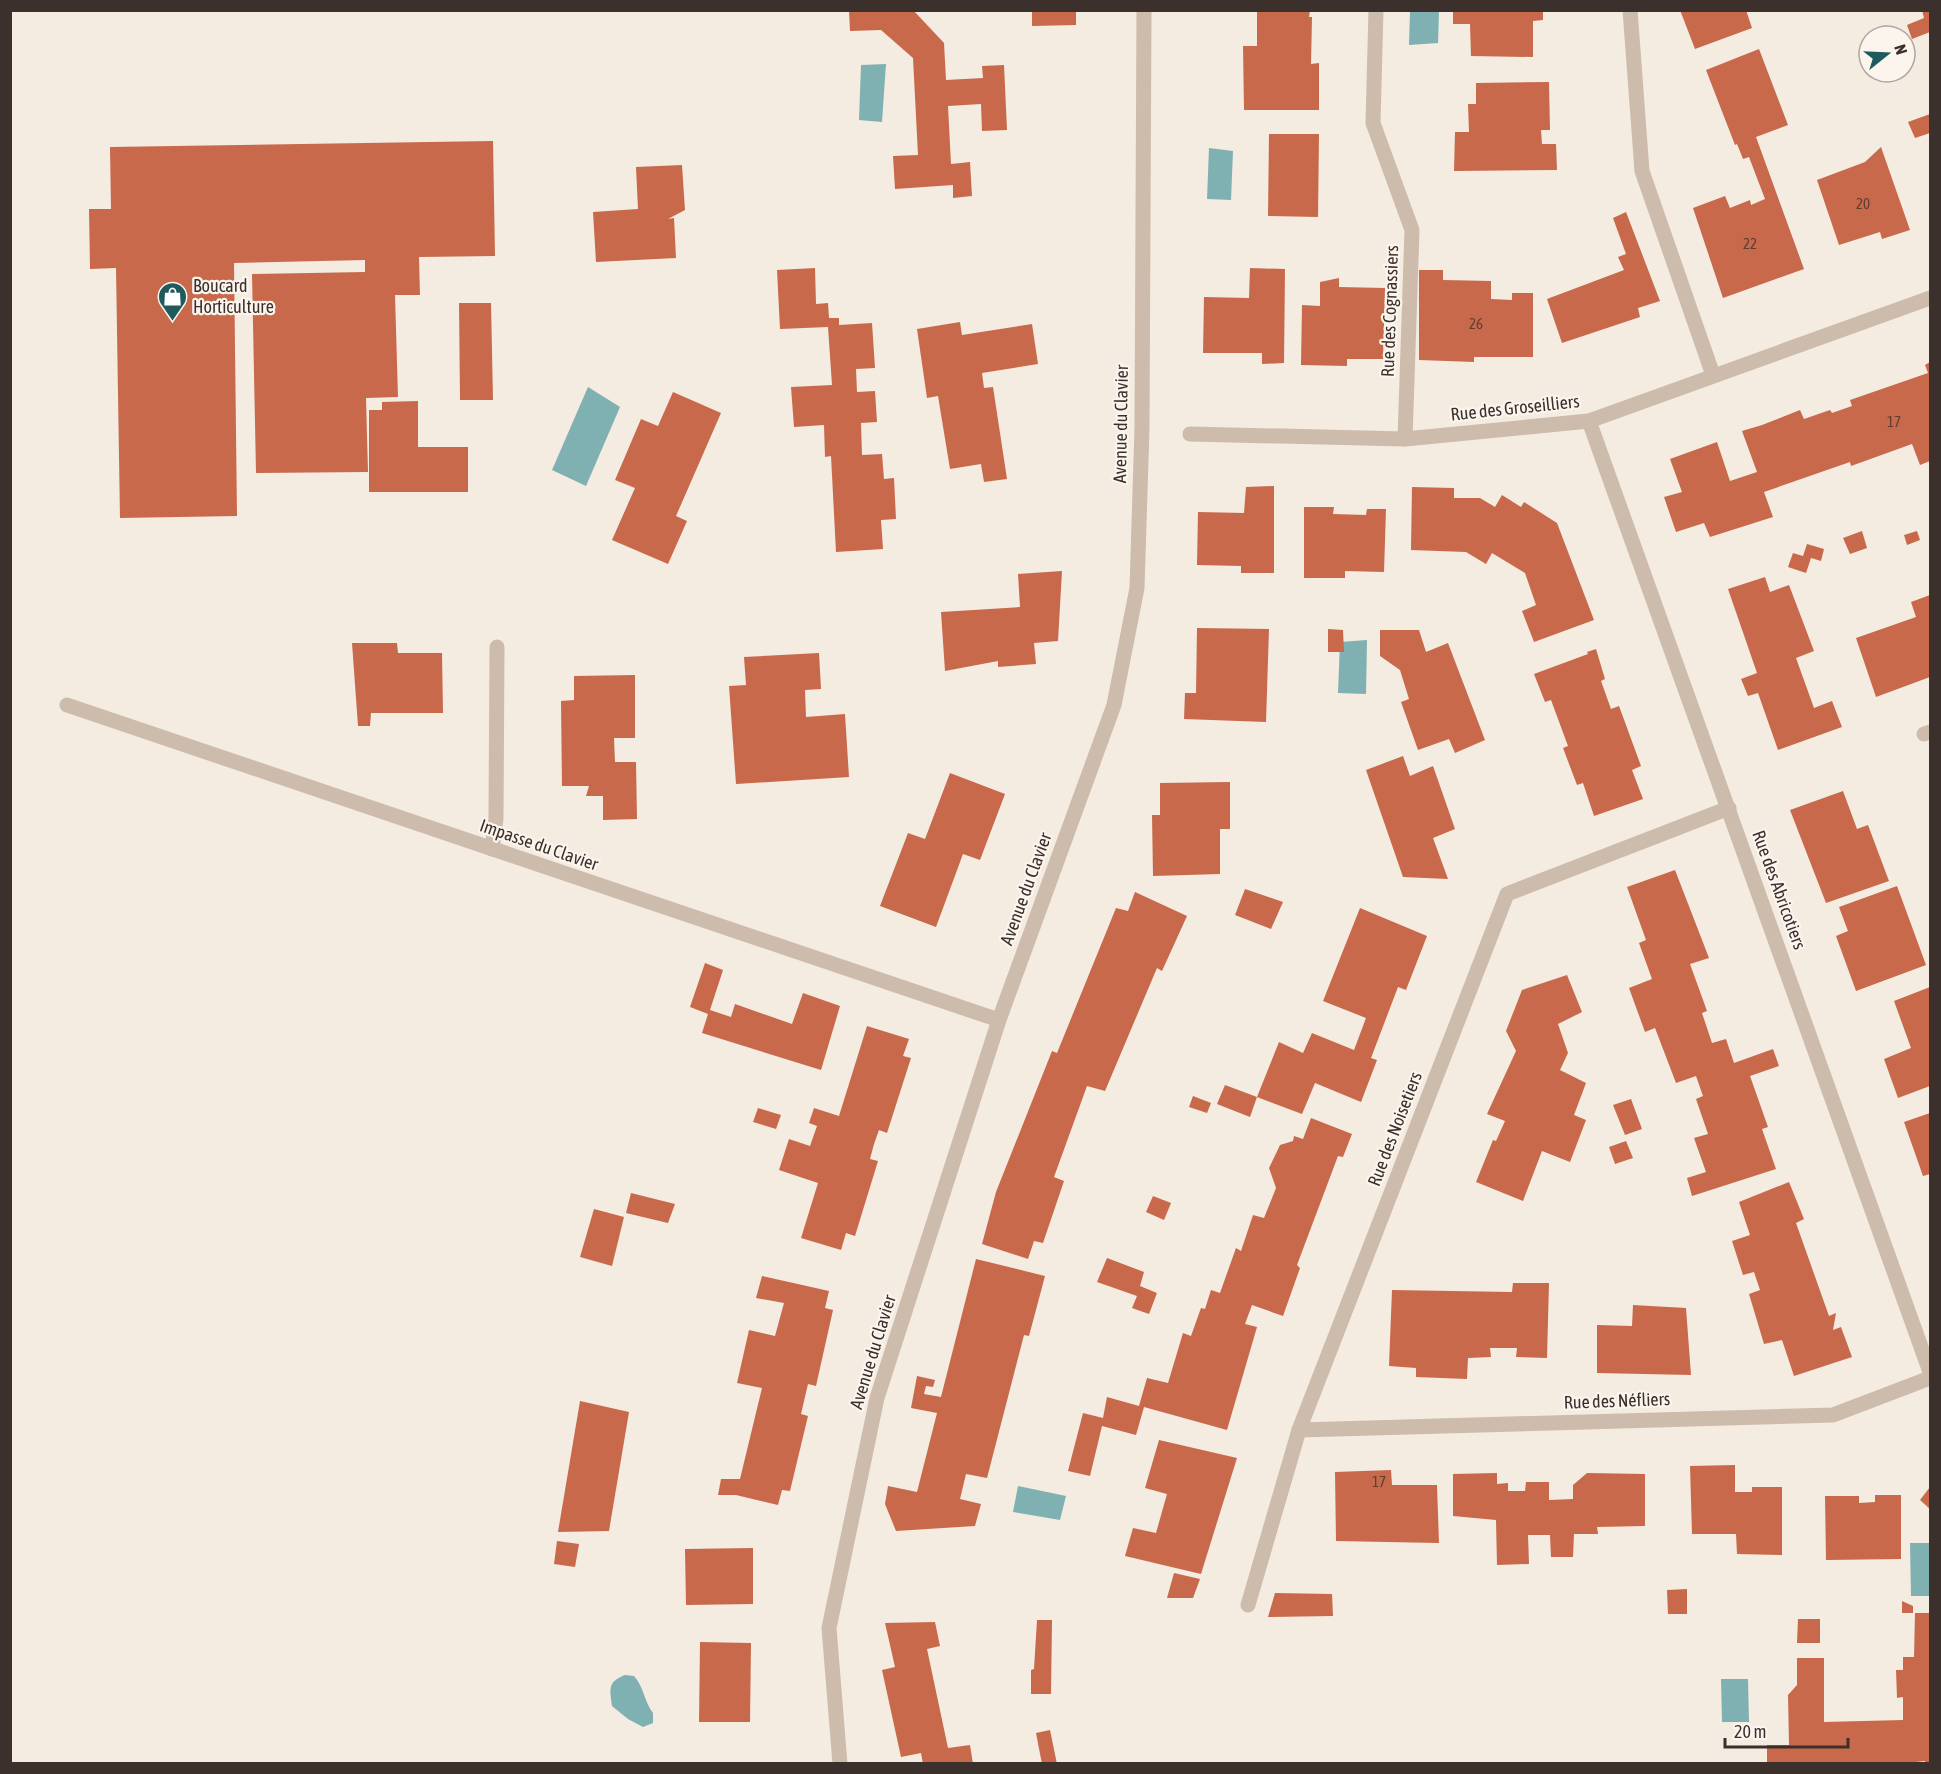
<svg xmlns="http://www.w3.org/2000/svg" width="1941" height="1774" font-family="'Asap Condensed',sans-serif">
	<style>
		.water { fill: #7fb0b2 }
		.building { fill: #c8694b }
		.lines { fill: none; stroke-linecap: round; stroke-linejoin: round }
		.minor { stroke: #cdbbac; stroke-width: 15 }
		.labels { text-anchor: middle; stroke-width: 4.5; stroke-linejoin: round; paint-order: stroke }
		.number-label { font-size: 15px; fill: #5e3e33 }
		.poi-label { font-size: 18px; fill: #3b302b; stroke: #fbf5ee; text-anchor: start }
		.street-label { font-size: 18px; fill: #3b302b; stroke: #fbf5ee }
	</style>
	<rect width="100%" height="100%" fill="#f4ebe1"/>
	<g class="water">
		<path d="M1410,11H1439L1438,43L1409,45Z"/>
		<path d="M886,64L882,122L859,120L861,65Z"/>
		<path d="M1209,148L1233,151L1231,200L1207,199Z"/>
		<path d="M588,387L620,407L586,486L552,470Z"/>
		<path d="M1367,640L1366,694L1338,693L1340,642Z"/>
		<path d="M1018,1486L1066,1496L1060,1520L1013,1512Z"/>
		<path d="M1910,1543H1930V1596H1911Z"/>
		<path d="M625,1675L634,1676C644,1687 644,1701 653,1713V1723L643,1727L628,1719L612,1706C610,1689 607,1682 625,1675Z"/>
		<path d="M1721,1679H1748L1749,1722H1722Z"/>
	</g>
	<g class="building">
		<path d="M849,10H913L944,43L946,80L983,78L982,66L1004,65L1007,130L982,131L981,104L948,106L951,164L970,162L972,196L953,198V185L895,189L893,156L918,155L913,58L881,30L850,31Z"/>
		<path d="M1032,10H1076V25L1032,26Z"/>
		<path d="M1257,10H1310L1309,17H1312L1311,64L1319,63V110H1244L1243,46H1257Z"/>
		<path d="M1453,10H1543V20L1533,21V57L1471,56L1470,24H1453Z"/>
		<path d="M1680,10H1746L1752,28L1695,49Z"/>
		<path d="M1922,10H1930V32L1912,39L1907,25L1924,18Z"/>
		<path d="M1759,49L1788,125L1756,137L1804,269L1723,298L1693,208L1725,196L1730,208L1750,200L1751,205L1765,199L1749,157L1743,159L1737,144L1735,145L1706,70Z"/>
		<path d="M1549,82L1550,130H1541L1542,144H1556L1557,170L1454,171L1455,132H1469L1468,104H1476V83Z"/>
		<path d="M1930,114V133L1915,138L1908,122Z"/>
		<path d="M1269,134H1319L1318,217L1268,216Z"/>
		<path d="M493,141L495,256L419,257L420,295H395L398,397L366,398L368,472L256,473L252,274L365,272V260L234,263L237,516L120,518L116,268L90,269L89,209H111L110,147Z"/>
		<path d="M1881,147L1910,230L1882,239L1880,232L1839,245L1817,180L1865,162Z"/>
		<path d="M682,165L685,210L668,219L674,218L676,258L596,262L593,212L638,209L636,167Z"/>
		<path d="M1626,212L1660,301L1638,308L1640,317L1562,343L1547,299L1624,270L1618,257L1626,254L1613,218Z"/>
		<path d="M815,268L816,304L828,303L829,318H839V325L872,323L875,368L856,369L857,392L875,391L877,422L861,423L862,455L882,454L884,479L894,478L896,519L881,520L883,549L836,552L831,456L825,457L824,425L794,427L791,387L832,385L828,327L780,329L777,270Z"/>
		<path d="M1250,268L1285,269L1284,363L1262,364V353H1203L1204,297L1249,298Z"/>
		<path d="M1419,270H1443V280L1491,281V299L1512,300V293H1533V357H1474V362L1419,360Z"/>
		<path d="M1339,278V287L1385,288L1383,359H1347V366L1301,365L1302,305L1320,306V282Z"/>
		<path d="M459,303H491L493,400H460Z"/>
		<path d="M960,322L962,335L1032,324L1038,364L982,373L984,388L993,387L1007,479L984,482L981,464L950,469L938,396L927,398L917,329Z"/>
		<path d="M1930,362V461L1920,465L1912,444L1851,466L1850,462L1764,492L1773,517L1710,537L1704,523L1676,532L1664,497L1682,492L1670,459L1717,442L1730,481L1757,472L1742,431L1762,425L1800,410L1804,419L1830,410L1832,413L1852,406L1850,400L1928,373L1925,365Z"/>
		<path d="M673,392L721,413L676,516L687,521L668,564L612,540L635,488L615,480L641,419L658,426Z"/>
		<path d="M418,401V447H468V492H369V410H382V402Z"/>
		<path d="M1274,486V573H1241V566L1197,565L1198,512L1244,513L1246,487Z"/>
		<path d="M1412,487L1454,488V498H1480L1495,507L1502,495L1521,507L1524,502L1557,523L1594,620L1534,642L1522,611L1536,605L1525,573L1492,553L1486,564L1466,552L1411,550Z"/>
		<path d="M1304,507H1334L1333,514L1366,515L1367,509H1386L1384,572L1345,571V578H1304Z"/>
		<path d="M1862,531L1867,548L1850,554L1843,538Z"/>
		<path d="M1917,531L1920,540L1907,545L1904,535Z"/>
		<path d="M1807,544L1824,549L1821,561L1811,558L1806,573L1788,567L1793,553L1803,556Z"/>
		<path d="M1062,571L1058,641L1034,643L1036,664L998,667V661L945,671L941,612L1020,607L1018,574Z"/>
		<path d="M1765,577L1770,592L1789,585L1814,651L1796,658L1814,708L1832,701L1842,727L1778,750L1758,693L1748,696L1741,679L1757,673L1728,589Z"/>
		<path d="M1930,595V677L1876,697L1856,638L1916,617L1911,602Z"/>
		<path d="M1197,628L1269,629L1266,722L1184,719L1185,693H1196Z"/>
		<path d="M1328,629L1343,630L1344,652H1328Z"/>
		<path d="M1380,630H1419L1426,652L1448,643L1485,740L1455,753L1449,739L1418,750L1401,702L1409,699L1400,670L1380,656Z"/>
		<path d="M352,643H397L398,653H442L443,713H371L370,726H358Z"/>
		<path d="M1596,649L1605,679L1601,681L1611,709L1619,706L1641,766L1632,770L1643,799L1594,816L1583,783L1577,785L1563,748L1568,746L1551,700L1545,702L1534,674L1588,654L1587,652Z"/>
		<path d="M819,653L821,689L805,690L806,717L845,714L849,777L736,784L729,686L746,685L744,657Z"/>
		<path d="M635,675V738H614L615,762H636L637,819L603,820V796H586L589,786H562L561,701L574,700V676Z"/>
		<path d="M1403,756L1410,776L1433,766L1455,829L1433,838L1448,879L1403,877L1366,770Z"/>
		<path d="M950,773L1005,794L980,860L963,854L936,927L880,906L908,833L925,839Z"/>
		<path d="M1230,782V829H1220V874L1153,876L1152,815H1160V783Z"/>
		<path d="M1843,791L1857,829L1868,825L1889,881L1826,903L1790,810Z"/>
		<path d="M1675,870L1709,958L1690,964L1707,1011L1702,1013L1712,1043L1726,1039L1734,1063L1773,1049L1779,1066L1750,1076L1768,1127L1762,1129L1776,1169L1692,1196L1687,1178L1706,1172L1694,1138L1708,1134L1696,1099L1703,1096L1696,1076L1676,1083L1655,1028L1645,1032L1629,988L1652,979L1639,943L1646,940L1627,887Z"/>
		<path d="M1897,886L1926,965L1856,991L1836,936L1848,931L1839,907Z"/>
		<path d="M1245,889L1283,902L1271,929L1235,915Z"/>
		<path d="M1135,892L1187,916L1162,971L1157,968L1105,1091L1087,1086L1054,1177L1064,1181L1043,1243L1034,1241L1028,1259L982,1244L996,1192L1052,1051L1057,1053L1116,908L1128,911Z"/>
		<path d="M1360,908L1427,936L1406,990L1398,987L1371,1058L1377,1060L1361,1102L1315,1083L1302,1114L1257,1097L1250,1117L1217,1104L1225,1085L1257,1097L1279,1042L1303,1053L1312,1033L1354,1050L1366,1018L1323,1001Z"/>
		<path d="M705,963L723,970L710,1010L731,1017L735,1004L792,1024L803,993L840,1006L821,1070L702,1033L708,1014L690,1007Z"/>
		<path d="M1567,975L1582,1012L1558,1024L1568,1053L1560,1070L1586,1083L1574,1115L1586,1120L1570,1162L1542,1151L1523,1201L1476,1182L1493,1140L1496,1141L1505,1121L1487,1114L1516,1051L1506,1031L1522,990Z"/>
		<path d="M1930,987V1086L1898,1098L1884,1059L1911,1048L1894,1001Z"/>
		<path d="M867,1026L909,1039L903,1056L911,1058L887,1133L879,1130L874,1144L870,1159L878,1161L855,1236L846,1233L841,1250L801,1238L818,1183L779,1170L789,1139L810,1146L817,1126L809,1123L814,1108L839,1116Z"/>
		<path d="M1193,1096L1211,1103L1207,1113L1189,1107Z"/>
		<path d="M1631,1099L1642,1129L1625,1135L1613,1105Z"/>
		<path d="M758,1108L781,1115L776,1129L753,1122Z"/>
		<path d="M1930,1113V1174L1923,1176L1904,1122Z"/>
		<path d="M1311,1118L1352,1134L1343,1157L1338,1156L1297,1265L1300,1268L1283,1316L1252,1305L1245,1324L1257,1327L1227,1430L1144,1407L1136,1435L1102,1426L1090,1476L1068,1471L1083,1413L1103,1418L1107,1397L1139,1406L1147,1378L1168,1383L1183,1333L1191,1336L1201,1308L1205,1309L1211,1290L1220,1293L1236,1248L1241,1251L1253,1215L1264,1218L1276,1188L1269,1168L1280,1145L1293,1141L1294,1136L1303,1139Z"/>
		<path d="M1626,1141L1633,1158L1615,1164L1609,1147Z"/>
		<path d="M1789,1182L1804,1219L1796,1223L1829,1316L1836,1313L1833,1330L1841,1327L1852,1357L1794,1376L1782,1340L1764,1344L1749,1294L1760,1290L1754,1272L1743,1275L1732,1241L1750,1235L1739,1202Z"/>
		<path d="M631,1193L675,1204L668,1223L626,1213Z"/>
		<path d="M1153,1196L1171,1203L1164,1220L1146,1212Z"/>
		<path d="M594,1209L624,1217L612,1266L580,1257Z"/>
		<path d="M1107,1258L1144,1272L1140,1286L1157,1293L1149,1314L1132,1308L1137,1296L1097,1282Z"/>
		<path d="M976,1259L1045,1276L1029,1336L1024,1335L987,1478L966,1474L960,1499L981,1504L975,1526L896,1531L885,1504L888,1486L917,1492L937,1413L911,1408L917,1376L935,1380L933,1387L926,1386L924,1394L941,1397Z"/>
		<path d="M762,1276L829,1291L825,1308L833,1310L816,1386L808,1384L801,1414L808,1416L790,1491L782,1490L778,1505L736,1495H718L721,1479H740L762,1388L737,1383L749,1330L775,1336L784,1303L756,1298Z"/>
		<path d="M1513,1283H1549L1547,1358L1516,1357L1517,1348H1490L1491,1357L1468,1358L1467,1379L1416,1377V1368L1389,1366L1392,1290L1512,1292Z"/>
		<path d="M1633,1305L1686,1308L1691,1375L1597,1373V1325L1632,1326Z"/>
		<path d="M580,1401L629,1412L609,1531L558,1532Z"/>
		<path d="M1159,1440L1237,1458L1201,1574L1125,1556L1133,1528L1156,1533L1167,1494L1145,1488Z"/>
		<path d="M1735,1465V1492H1752V1487H1782V1555L1737,1554L1736,1534H1692L1690,1466Z"/>
		<path d="M1391,1470L1392,1485H1437L1439,1543L1336,1541L1335,1472Z"/>
		<path d="M1497,1473V1484L1508,1483V1491H1525L1526,1482H1549V1500L1573,1499V1485L1587,1473L1645,1474V1526L1597,1527L1598,1534H1574L1573,1557H1551L1550,1535H1528L1529,1564L1497,1565L1496,1520L1453,1516V1474Z"/>
		<path d="M1930,1487V1509L1920,1500Z"/>
		<path d="M1875,1495H1901V1559L1826,1560L1825,1496H1859V1503L1875,1502Z"/>
		<path d="M557,1541L579,1544L575,1567L554,1564Z"/>
		<path d="M753,1548V1604L686,1605L685,1549Z"/>
		<path d="M1174,1573L1200,1579L1193,1598H1167Z"/>
		<path d="M1687,1589V1614H1668L1667,1590Z"/>
		<path d="M1275,1593L1332,1594L1333,1616L1268,1617Z"/>
		<path d="M1902,1601L1913,1606V1613H1902Z"/>
		<path d="M1915,1613H1930V1764H1925V1761L1897,1764H1767V1745H1789L1788,1695L1797,1685V1658H1824V1722L1903,1720V1697L1897,1698L1896,1670H1903V1657H1914Z"/>
		<path d="M1798,1619H1820V1643H1797Z"/>
		<path d="M1037,1620H1052L1051,1694H1031V1670L1034,1669Z"/>
		<path d="M935,1622L940,1646L927,1649L948,1748L970,1745L973,1764H923L921,1753L901,1757L882,1670L895,1667L885,1623Z"/>
		<path d="M700,1642L751,1643L750,1722H699Z"/>
		<path d="M1050,1730L1057,1764H1042L1036,1733Z"/>
	</g>
	<g class="lines">
		<g class="minor">
			<path d="M1376,10L1373,123L1412,230L1405,439"/>
			<path d="M1630,10L1642,171L1713,375"/>
			<path d="M1589,421L1930,1372"/>
			<path d="M1190,434L1405,439L1589,421L1930,298"/>
			<path d="M67,705L999,1020"/>
			<path d="M1924,734L1930,732"/>
			<path d="M492,849L496,819L497,647"/>
			<path d="M1299,1430L1833,1415L1930,1378"/>
			<path d="M1248,1605L1299,1430L1507,894L1729,808"/>
			<path d="M840,1764L829,1628L877,1398L999,1020L1114,705L1137,588L1142,428L1144,10"/>
		</g>
	</g>
	<defs>
		<symbol id="shop-pin" viewBox="-11 -11 22 30"><path d="M0 17L-7.5 6A9.5 9.5 0 1 1 7.5 6Z" fill="#1f5a5e" stroke="#fbf5ee"/><path d="M-5-2.5h2.3a2.7 3.5 0 0 1 5.4 0H5L5.5 6h-11ZM-1.5-2.5h3a1.5 2.3 0 0 0-3 0Z" fill="#fff"/></symbol>
	</defs>
	<g fill-rule="evenodd">
		<use href="#shop-pin" x="156" y="280" width="33" height="45"/>
	</g>
	<g class="labels">
		<g class="number-label">
			<text x="1863" y="209">20</text>
			<text x="1750" y="249">22</text>
			<text x="1476" y="329">26</text>
			<text x="1894" y="427">17</text>
			<text x="1379" y="1487">17</text>
		</g>
		<g class="poi-label">
			<text x="193" y="292">Boucard<tspan x="193" dy="21">Horticulture</tspan></text>
		</g>
		<g class="street-label">
			<text transform="translate(1390 311) rotate(-88)" y="6">Rue des Cognassiers</text>
			<text transform="translate(1515 408) rotate(-6)" y="6">Rue des Groseilliers</text>
			<text transform="translate(1121 424) rotate(-89)" y="6">Avenue du Clavier</text>
			<text transform="translate(539 845) rotate(19)" y="6">Impasse du Clavier</text>
			<text transform="translate(1026 889) rotate(-70)" y="6">Avenue du Clavier</text>
			<text transform="translate(1779 890) rotate(70)" y="6">Rue des Abricotiers</text>
			<text transform="translate(1395 1129) rotate(-69)" y="6">Rue des Noisetiers</text>
			<text transform="translate(873 1352) rotate(-73)" y="6">Avenue du Clavier</text>
			<text transform="translate(1617 1401) rotate(-2)" y="6">Rue des Néfliers</text>
		</g>
	</g>
	<rect width="1941" height="1774" fill="none" stroke="#3b302b" stroke-width="24"/>
	<g transform="translate(1887 54) rotate(72)"><circle r="28" fill="#fbf5ee" stroke="#aea6a0" stroke-width="1.5"/>
	<path d="M0-4.5L10 22L0 15L-10 22Z" fill="#1f5a5e"/>
	<text y="-9" font-size="16" font-weight="bold" text-anchor="middle" fill="#3b302b">N</text>
	</g>
	<path d="M1725 1738v9h123v-9" fill="none" stroke="#3b302b" stroke-width="3"/>
	<text x="1734" y="1738" font-size="18" fill="#3b302b" stroke="#fbf5ee" stroke-width="4.5" paint-order="stroke">20 m</text>
</svg>
